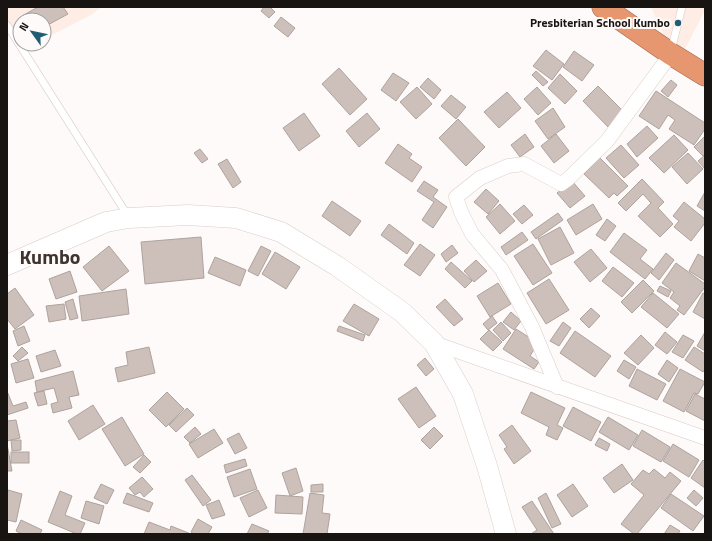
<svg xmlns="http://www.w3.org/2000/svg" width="712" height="541" font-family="'Titillium Web',sans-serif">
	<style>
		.built { fill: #feede5 }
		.building { fill: #cdc0ba; stroke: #aea29d }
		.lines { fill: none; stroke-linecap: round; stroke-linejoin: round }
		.lane-casing { stroke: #dacdc7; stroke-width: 8 }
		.street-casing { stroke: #dacdc7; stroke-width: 15 }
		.secondary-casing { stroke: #dacdc7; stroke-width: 21 }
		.highway-casing { stroke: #9f694f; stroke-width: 23 }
		.lane { stroke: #fff; stroke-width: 7 }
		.street { stroke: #fff; stroke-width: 14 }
		.secondary { stroke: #fff; stroke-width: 20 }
		.highway { stroke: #e79770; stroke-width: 22 }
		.poi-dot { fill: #215e75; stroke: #fdfaf9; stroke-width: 1.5 }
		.labels { text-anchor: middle; stroke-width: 4; stroke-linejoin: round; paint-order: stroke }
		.poi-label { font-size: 12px; font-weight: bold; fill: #181412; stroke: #fdfaf9; text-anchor: end }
		.town-label { font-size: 20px; font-weight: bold; fill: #3d332f; stroke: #fdfaf9 }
	</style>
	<rect width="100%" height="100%" fill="#fdfaf9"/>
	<g class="built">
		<path d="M7,7H101L91,15L44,39V20H20V44H34L24,49L7,29Z"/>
		<path d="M651,7H705V10L685,49L664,36Z"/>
	</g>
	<g class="building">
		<path d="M38,7H63L68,14L44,27V20H25L22,16Z"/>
		<path d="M264,7H270L275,12L269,18L261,11Z"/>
		<path d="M281,17L295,28L288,37L274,26Z"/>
		<path d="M546,50L564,64L552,80L533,66Z"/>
		<path d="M574,51L594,65L582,81L563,67Z"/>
		<path d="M339,68L367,99L350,115L322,84Z"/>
		<path d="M536,71L548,82L543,86L532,75Z"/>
		<path d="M393,73L409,83L396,101L381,90Z"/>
		<path d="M560,74L577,91L565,104L548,88Z"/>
		<path d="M428,78L441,90L434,99L420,87Z"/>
		<path d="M671,80L677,85L668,97L661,91Z"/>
		<path d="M598,86L623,111L608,127L583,101Z"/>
		<path d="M417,87L432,104L416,119L400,102Z"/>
		<path d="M537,87L551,103L538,115L524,99Z"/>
		<path d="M656,91L705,123V129L694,145L669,129L675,120L668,115L659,129L639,116Z"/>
		<path d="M507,92L521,108L499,128L484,112Z"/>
		<path d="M451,95L466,107L456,119L441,106Z"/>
		<path d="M553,108L565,127L548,139L535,121Z"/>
		<path d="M304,113L320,136L299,151L283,128Z"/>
		<path d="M367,113L380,129L359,147L346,131Z"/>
		<path d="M458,119L485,147L466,166L439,138Z"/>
		<path d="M647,126L658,138L637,157L627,144Z"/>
		<path d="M525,134L534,147L520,157L511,145Z"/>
		<path d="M556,134L569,151L554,163L541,146Z"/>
		<path d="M674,135L688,150L664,173L649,158Z"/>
		<path d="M705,136V154L703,156L694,147Z"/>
		<path d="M398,144L412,154L409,158L422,167L412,182L385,163Z"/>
		<path d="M621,145L639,165L624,178L606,158Z"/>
		<path d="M200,149L208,159L202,163L194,153Z"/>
		<path d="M688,153L703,169L687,184L672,167Z"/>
		<path d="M705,155V169L698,161Z"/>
		<path d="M600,158L628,186L617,196L614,193L609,198L584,174Z"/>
		<path d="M227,159L241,182L233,188L218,164Z"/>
		<path d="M642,179L664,202L658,208L673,224L660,237L638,216L651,203L643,194L626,211L618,203Z"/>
		<path d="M424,181L438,190L433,197L447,207L433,228L422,220L434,202L417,191Z"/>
		<path d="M572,181L585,196L570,208L557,193Z"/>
		<path d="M486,189L499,201L488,214L474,202Z"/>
		<path d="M705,192V211L697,206Z"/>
		<path d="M332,201L361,221L350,236L322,216Z"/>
		<path d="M684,202L705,219V223L691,241L674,227L679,221L673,216Z"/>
		<path d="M500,204L515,221L500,234L486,217Z"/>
		<path d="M593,204L602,219L576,235L567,220Z"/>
		<path d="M524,205L533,215L522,224L513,214Z"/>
		<path d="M558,213L563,220L536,239L531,232Z"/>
		<path d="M607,219L616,226L605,241L596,235Z"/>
		<path d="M389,224L414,243L407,254L381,235Z"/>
		<path d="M560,227L574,253L551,265L538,239Z"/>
		<path d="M522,232L528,240L506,255L501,247Z"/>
		<path d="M624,233L647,250L640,259L653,269L645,279L610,252Z"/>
		<path d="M201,237L204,278L145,284L141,242Z"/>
		<path d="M420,244L435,255L420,276L404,265Z"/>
		<path d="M533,244L552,273L533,285L514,256Z"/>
		<path d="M452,245L458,253L446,262L441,254Z"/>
		<path d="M109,246L129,271L102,291L83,267Z"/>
		<path d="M261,246L271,251L258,276L248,271Z"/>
		<path d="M591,249L607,268L590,282L574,262Z"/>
		<path d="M275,252L300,267L286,289L262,274Z"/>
		<path d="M666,253L674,260L659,280L651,273Z"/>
		<path d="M698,254L705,258V281L689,271Z"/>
		<path d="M215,257L246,270L240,286L208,273Z"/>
		<path d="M476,260L487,271L474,282L464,271Z"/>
		<path d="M451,262L472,281L465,288L445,269Z"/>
		<path d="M676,263L705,284V287L684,315L677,310L680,306L670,298L674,292L662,283Z"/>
		<path d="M613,267L634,283L622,297L602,281Z"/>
		<path d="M70,271L77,292L56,299L49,279Z"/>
		<path d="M549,279L569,310L546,324L527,293Z"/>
		<path d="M643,280L654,291L632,313L621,302Z"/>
		<path d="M498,283L511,304L490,317L477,296Z"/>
		<path d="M660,286L671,291L668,297L657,291Z"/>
		<path d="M15,288L34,315L15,329L7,319V294Z"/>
		<path d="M126,289L129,314L82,321L79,296Z"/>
		<path d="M653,293L679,314L667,328L641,307Z"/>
		<path d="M703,293L705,294V319L693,312Z"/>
		<path d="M73,299L78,318L70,320L65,302Z"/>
		<path d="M445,299L463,319L454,326L436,307Z"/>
		<path d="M64,304L66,319L49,322L46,306Z"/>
		<path d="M354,304L379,319L369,336L343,321Z"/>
		<path d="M591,308L600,316L589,328L580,319Z"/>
		<path d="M511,312L521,321L514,330L503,322Z"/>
		<path d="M492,316L497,323L488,330L483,324Z"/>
		<path d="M501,322L511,333L503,341L493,330Z"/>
		<path d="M563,322L571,328L559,346L550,341Z"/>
		<path d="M24,326L30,341L18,346L13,331Z"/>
		<path d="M339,326L365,335L363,341L337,331Z"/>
		<path d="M516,329L538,343L530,356L539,362L534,369L503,349Z"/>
		<path d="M489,330L502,342L493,351L480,339Z"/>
		<path d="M575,331L611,356L595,377L560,353Z"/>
		<path d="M665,332L677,342L667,354L655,345Z"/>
		<path d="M705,332V351L697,346Z"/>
		<path d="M641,335L654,348L638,365L624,353Z"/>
		<path d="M683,335L694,341L683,358L672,352Z"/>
		<path d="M22,347L28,353L18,361L13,356Z"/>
		<path d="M149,347L155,373L118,382L115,368L128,365L126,352Z"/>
		<path d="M694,347L705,354V369L703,372L685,360Z"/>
		<path d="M55,350L61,366L41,372L36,356Z"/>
		<path d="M425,358L434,369L426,376L417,365Z"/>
		<path d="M28,359L34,378L16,383L11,364Z"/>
		<path d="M624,360L636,367L629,379L617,371Z"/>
		<path d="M667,360L678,368L669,382L658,374Z"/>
		<path d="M637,369L666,384L657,400L629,386Z"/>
		<path d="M680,369L705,382L698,394L694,393L684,412L663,401Z"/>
		<path d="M73,371L79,395L69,397L72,408L53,413L51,404L58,402L54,388L37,392L35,381Z"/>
		<path d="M416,387L436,416L419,428L398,399Z"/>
		<path d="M7,391L13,406L26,402L28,408L7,415Z"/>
		<path d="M44,391L47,404L38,406L34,393Z"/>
		<path d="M167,392L184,409L166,427L149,410Z"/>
		<path d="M531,392L565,408L557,425L563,428L557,440L546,435L549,427L521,413Z"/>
		<path d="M695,394L705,399V421L686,411Z"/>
		<path d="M93,405L105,424L79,440L68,421Z"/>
		<path d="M573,407L601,422L591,441L563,426Z"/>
		<path d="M187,408L194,415L176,432L169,425Z"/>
		<path d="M122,417L144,454L125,466L102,429Z"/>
		<path d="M608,417L638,435L629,450L599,432Z"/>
		<path d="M16,420L20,438L7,441V421Z"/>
		<path d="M512,425L531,451L514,464L504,449L507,447L499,435Z"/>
		<path d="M195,427L201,434L190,443L184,437Z"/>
		<path d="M434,427L443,436L430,449L421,440Z"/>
		<path d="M214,429L223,443L198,458L189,444Z"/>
		<path d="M642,430L670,447L661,462L633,446Z"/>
		<path d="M239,433L247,448L235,454L227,439Z"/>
		<path d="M599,438L610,444L607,451L595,445Z"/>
		<path d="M11,440H21V450L12,451Z"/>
		<path d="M7,444L12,471H7Z"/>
		<path d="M673,444L699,460L689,477L663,461Z"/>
		<rect x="11" y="452" width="18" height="11"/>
		<path d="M144,455L151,462L140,473L133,467Z"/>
		<path d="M245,459L247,466L226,473L224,465Z"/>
		<path d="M703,460L705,462V488L691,478Z"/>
		<path d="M622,464L633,480L614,493L603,478Z"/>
		<path d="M296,468L303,491L290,496L282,473Z"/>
		<path d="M250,469L257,489L234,497L227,477Z"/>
		<path d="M654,469L665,478L670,472L681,481L637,534H634L621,524L644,495L631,484L643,470L649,474Z"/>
		<path d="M192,475L211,500L203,506L185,480Z"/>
		<path d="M142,477L153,489L144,497L140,492L135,495L129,488Z"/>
		<path d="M101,484L114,490L107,504L94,498Z"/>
		<path d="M323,484V492H311V485Z"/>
		<path d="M573,484L588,506L572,517L557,495Z"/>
		<path d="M8,490L22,494L16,522L7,520V496Z"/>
		<path d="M258,490L267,508L249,517L240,498Z"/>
		<path d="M694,490L703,498L696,506L687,498Z"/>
		<path d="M60,491L72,496L65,515L85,523L80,534H77L48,522Z"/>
		<path d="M127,493L153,503L149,512L123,503Z"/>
		<path d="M310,493L324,495L322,513L330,514L327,534H303Z"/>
		<path d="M546,493L561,524L552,528L538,498Z"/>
		<path d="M671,494L704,516L693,531L661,508Z"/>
		<path d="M276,495L303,497L302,514L275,513Z"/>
		<path d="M219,500L225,515L212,519L206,505Z"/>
		<path d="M86,501L104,506L99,524L81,518Z"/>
		<path d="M532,501L554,534H531L537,530L522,507Z"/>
		<path d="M198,519L212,527L208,534H194L191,532Z"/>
		<path d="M21,520L42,530L40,534H22L16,531Z"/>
		<path d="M149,522L170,530L171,526L191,534H144Z"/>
		<path d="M252,524L269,531L267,534H247Z"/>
		<path d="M670,525L680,531L678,534H664Z"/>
	</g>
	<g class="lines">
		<defs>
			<g id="lane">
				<path d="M7,25L128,216"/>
				<path d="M671,51L682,7"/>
			</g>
			<g id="street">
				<path d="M434,343L705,438"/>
				<path d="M557,387L532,327L502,270L472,234L461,212L456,197L480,178L508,166L524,164L561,184L568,179L607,141L671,54"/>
			</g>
			<path id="secondary" d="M7,265L106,222L129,218L188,215L236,218L281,232L337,266L402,312L434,343L463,394L487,466L506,534"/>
			<path id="highway" d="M603,7L671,54L705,75"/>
		</defs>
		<use href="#lane" class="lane-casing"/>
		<use href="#street" class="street-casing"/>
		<use href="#secondary" class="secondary-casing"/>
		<use href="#highway" class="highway-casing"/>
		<use href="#lane" class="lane"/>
		<use href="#street" class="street"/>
		<use href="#secondary" class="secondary"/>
		<use href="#highway" class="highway"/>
	</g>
	<circle class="poi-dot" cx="678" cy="23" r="4"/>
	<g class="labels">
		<g class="poi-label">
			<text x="670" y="27">Presbiterian School Kumbo</text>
		</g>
		<g class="town-label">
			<text x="50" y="264">Kumbo</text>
		</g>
	</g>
	<rect width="712" height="541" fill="none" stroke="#181412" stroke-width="16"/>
	<g transform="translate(32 32) rotate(303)"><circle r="19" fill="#fdfaf9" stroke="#a19e9d"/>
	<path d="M0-3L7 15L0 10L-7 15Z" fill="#215e75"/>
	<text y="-6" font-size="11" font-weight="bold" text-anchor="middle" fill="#181412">N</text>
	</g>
</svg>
